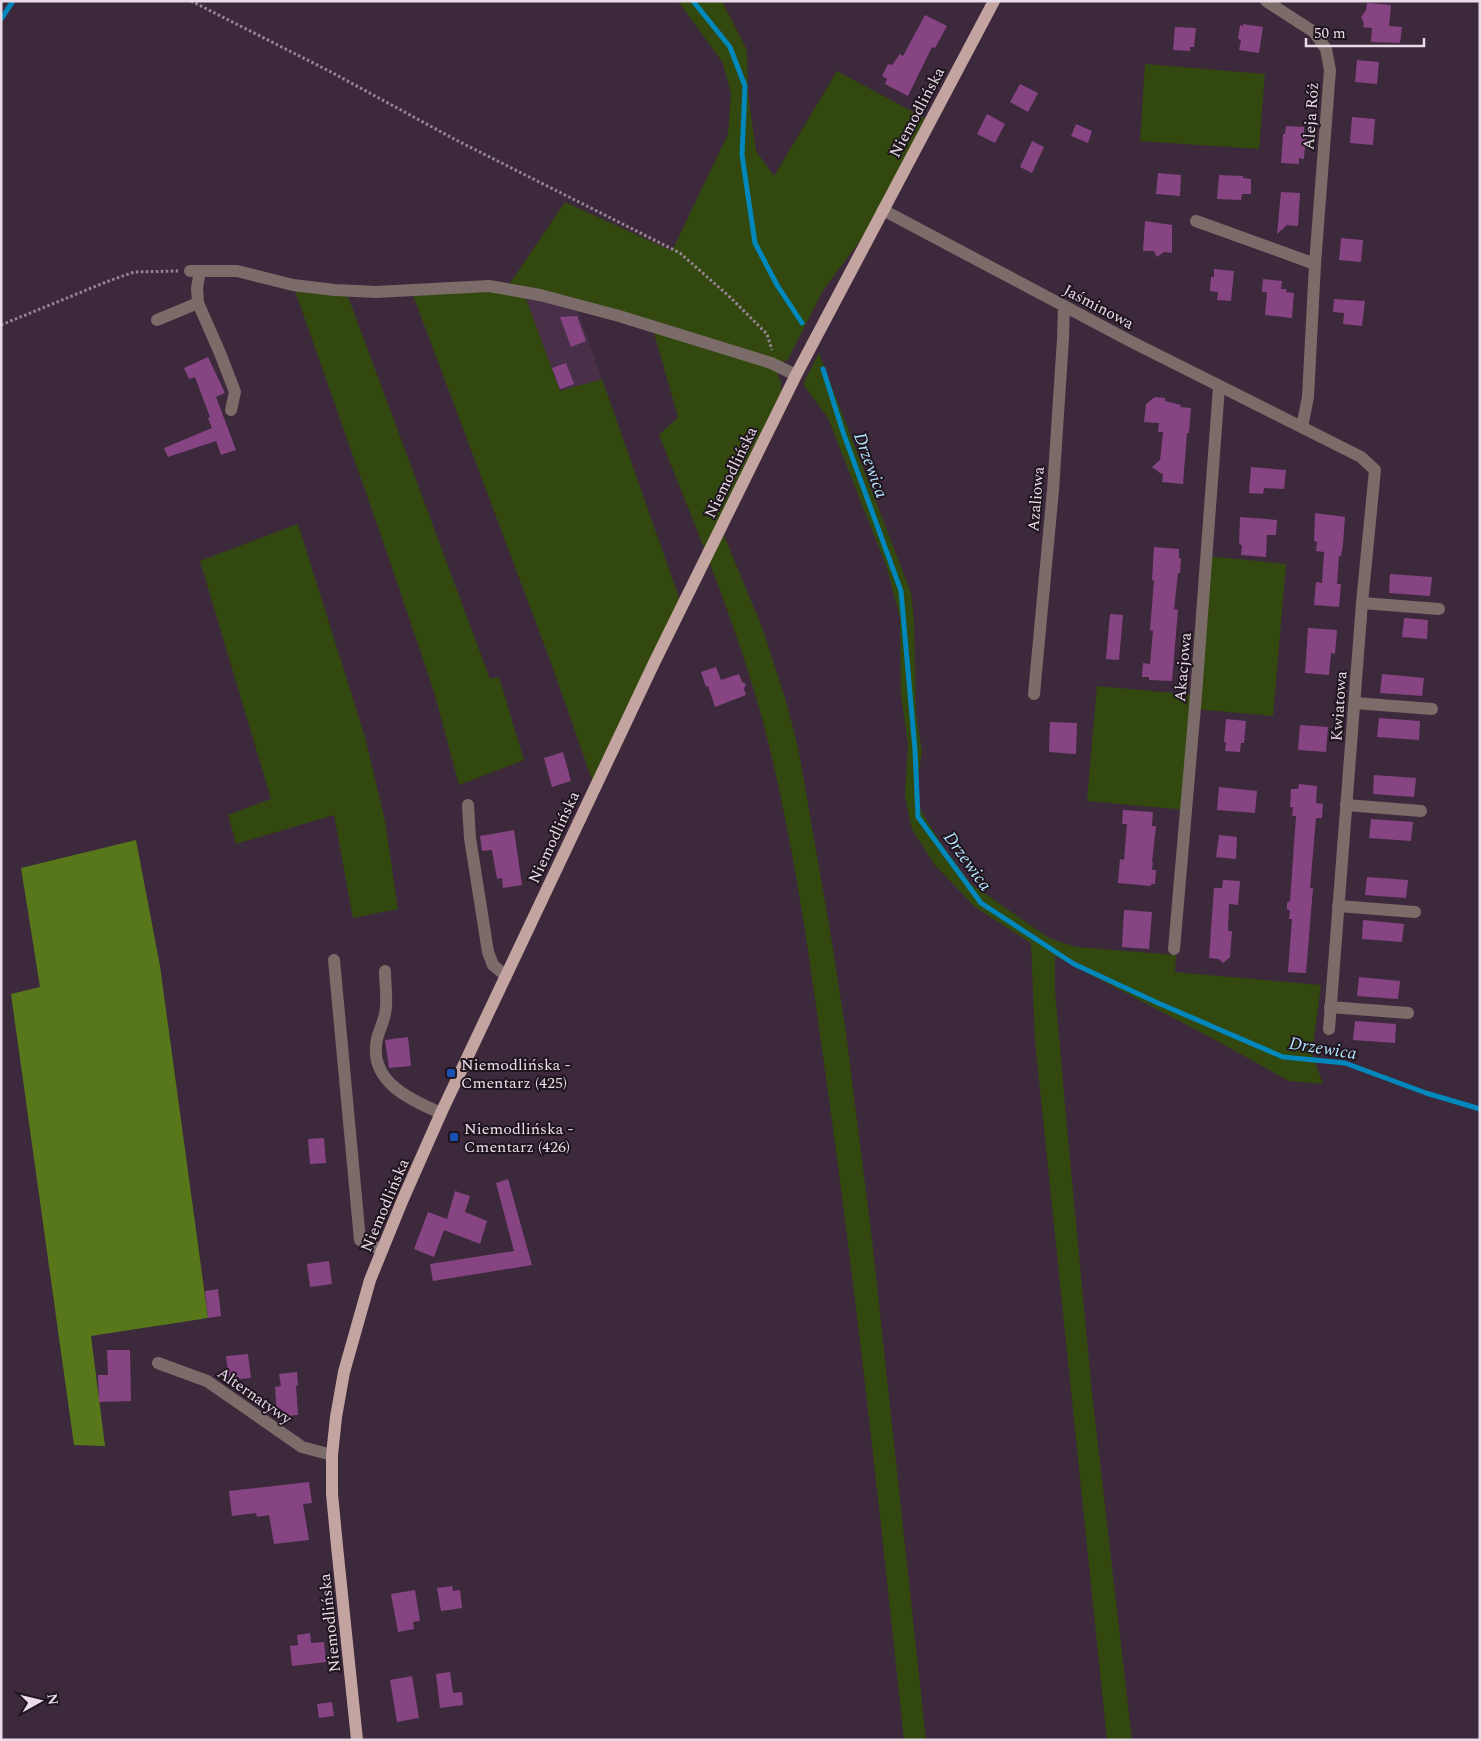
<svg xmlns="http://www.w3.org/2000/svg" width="1481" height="1741" font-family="Spectral,serif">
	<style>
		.built { fill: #493048 }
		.green { fill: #33480e }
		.forest { fill: #57771a }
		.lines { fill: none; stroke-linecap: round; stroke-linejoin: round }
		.stream { stroke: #0088bc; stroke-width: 5 }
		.building { fill: #864483 }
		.path { stroke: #968595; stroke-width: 3; stroke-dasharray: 2.5 2.5; stroke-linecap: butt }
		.minor { stroke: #7b6b69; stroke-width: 12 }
		.major { stroke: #c4a4a1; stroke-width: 12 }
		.transit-dot { fill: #1a4fb4; stroke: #1f151e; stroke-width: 2 }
		.labels { text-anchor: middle; stroke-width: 4; stroke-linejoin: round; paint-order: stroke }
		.street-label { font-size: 16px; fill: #e9dbe8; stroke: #1f151e }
		.poi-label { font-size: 16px; fill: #e9dbe8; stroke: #1f151e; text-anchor: start }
		.water-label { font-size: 18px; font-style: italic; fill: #b3e2fe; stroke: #1f151e }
	</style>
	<rect width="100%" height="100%" fill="#3d293c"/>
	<path class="built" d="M524,292L575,304L602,379L560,391Z"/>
	<g class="green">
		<path d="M678,1H722L747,50L748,94L756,151L774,176L837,71L930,121L883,210L824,289L787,361L771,363L781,381V406L721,528L763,630L785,698L798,747L831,936L846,1033L872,1239L926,1740H904C882,1533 860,1326 832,1121C813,986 797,850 762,718C735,621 696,528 659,435L678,417L652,326L524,293L560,391L602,379L682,606L595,788L551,663L411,290L506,289L565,202L672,251L728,134L731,94L723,63Z"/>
		<path d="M1145,64L1265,74L1259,149L1140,141Z"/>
		<path d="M293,285L346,291L490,679L499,677L524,760L459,785L435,695L385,547Z"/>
		<path d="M819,353L911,593L914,619L916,713L922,751L915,800L940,842L971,884L1049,938L1076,947L1176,955L1175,972L1321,985L1312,1054L1323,1084L1289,1081L1210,1037L1055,956V991L1067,1127L1092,1393L1132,1740H1107L1035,1041L1031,943L975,907L934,864L912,829L905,796L908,744L901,695L900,618L887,568L828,418L803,384Z"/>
		<path d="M298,524L365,737L385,821L398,909L353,918L334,815L236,844L228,815L271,799L200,561Z"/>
		<path d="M1207,556L1286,564L1273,716L1195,709L1187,810L1087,801L1097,686L1196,695Z"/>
	</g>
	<path class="forest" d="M136,840L160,966L208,1318L91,1336L105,1446L74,1445L11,994L40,987L21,868Z"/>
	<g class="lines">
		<g class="stream">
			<path d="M693,1L730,47L745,86L742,155L755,243L777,285L802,323"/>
			<path d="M1,19L13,1"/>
			<path d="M823,369L843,432L901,591L915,750L918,817L981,903L1074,964L1158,1003L1283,1057L1345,1063L1426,1093L1480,1109"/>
		</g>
	</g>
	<g class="building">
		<path d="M1367,3L1391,5L1389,26L1402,27L1400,43L1371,42L1372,28L1363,27L1364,23L1361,17L1366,10Z"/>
		<path d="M925,15L947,26L935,48L932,47L908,96L885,84L887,79L882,76L888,64L892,65L900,54L903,56Z"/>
		<path d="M1243,24L1263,27L1259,53L1239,50L1241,40L1238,39L1240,25L1243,26Z"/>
		<path d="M1175,27L1196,28L1194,47H1190V51L1173,50Z"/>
		<path d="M1357,60L1379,62L1377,84L1355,82Z"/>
		<path d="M1020,84L1038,93L1028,112L1010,102Z"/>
		<path d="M987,114L1005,124L995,143L977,134Z"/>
		<path d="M1352,117L1375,119L1373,145L1350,143Z"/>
		<path d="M1076,124L1092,131L1088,143L1071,136Z"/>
		<path d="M1286,126L1304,127V135L1306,136L1304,159L1299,158V164L1281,163L1283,134H1285Z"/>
		<path d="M1032,141L1044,147L1032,173L1020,167Z"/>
		<path d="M1158,173L1181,175L1180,196L1156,194Z"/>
		<path d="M1219,175L1243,176V178L1251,179V194H1242L1241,200L1217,199Z"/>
		<path d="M1281,192L1300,193L1298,226L1287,225L1277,234Z"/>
		<path d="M1145,221L1172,225V253L1164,252L1157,257L1154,251H1143Z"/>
		<path d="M1341,238L1363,240L1361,262L1339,260Z"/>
		<path d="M1214,269L1234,271L1231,301L1217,300L1218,292L1210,291L1211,277H1214Z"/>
		<path d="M1263,279L1282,281L1281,289H1287L1286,292L1294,293L1292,318L1265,315L1267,292H1262Z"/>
		<path d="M1334,299L1365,301L1362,326L1343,324L1344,313L1333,312Z"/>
		<path d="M577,316L586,341L571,347L560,317Z"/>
		<path d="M208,357L225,393L216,397L236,450L221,455L216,441L168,457L164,448L212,428L208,418L210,417L195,377L189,379L184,368Z"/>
		<path d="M566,363L574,384L560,389L552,368Z"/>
		<path d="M1155,397L1165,398V401L1181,405L1180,407L1191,408L1189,433H1187L1183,484L1162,482L1163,474L1160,473L1152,467L1160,460L1163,432H1158L1159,423L1144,422L1146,404Z"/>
		<path d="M1251,467L1286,470L1284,489L1264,488L1263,494L1249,493Z"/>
		<path d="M1315,513L1345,517L1343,544L1341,556H1339L1337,584H1341L1339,607L1314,605L1316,582L1322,583L1324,552L1316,551L1317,542L1314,541Z"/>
		<path d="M1240,517L1277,520L1276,535H1267L1266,557L1241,555L1242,546L1239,543Z"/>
		<path d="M1154,547L1179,549V558H1181L1180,573H1178L1174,609L1178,610L1172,681L1149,680V677H1142L1143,663L1150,664L1153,631L1150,630L1154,581L1152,580Z"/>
		<path d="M1390,574L1432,577L1430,596L1389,593Z"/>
		<path d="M1110,614L1123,615L1119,660L1106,659Z"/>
		<path d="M1404,618L1428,620L1427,639L1402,637Z"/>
		<path d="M1308,628L1337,630L1335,654L1331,653L1329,675L1305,673Z"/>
		<path d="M716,667L721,680L739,674L742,682L746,684L744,689L746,695L715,707L708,686L706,687L701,672Z"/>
		<path d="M1382,674L1424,678L1422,696L1380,693Z"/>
		<path d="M1379,718L1420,721L1419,740L1377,737Z"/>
		<path d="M1226,719L1246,721L1244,743H1241L1240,752L1225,751L1226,742H1224Z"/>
		<path d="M1050,722L1077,723L1076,754L1049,752Z"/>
		<path d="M1300,725L1328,727L1326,752L1298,750Z"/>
		<path d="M563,752L571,781L552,787L544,758Z"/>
		<path d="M1374,775L1416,778L1414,797L1373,794Z"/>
		<path d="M1299,784L1317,786L1316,803L1323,804L1322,818H1316L1310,888H1313L1306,973L1288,972L1292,919H1289L1290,911L1287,909V903L1290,901L1296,816H1292L1293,807H1290L1291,789H1298Z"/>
		<path d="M1219,787L1257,791L1255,813L1217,810Z"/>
		<path d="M1123,810L1153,812L1152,826H1156L1152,862H1153L1152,870H1156L1155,884H1151V886L1118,883L1120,859L1124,860L1127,824H1122Z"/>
		<path d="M1371,819L1413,822L1411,841L1369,838Z"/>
		<path d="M514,830L522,885L503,888L502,878L497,879L492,850L482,851L480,836Z"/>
		<path d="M1219,835L1237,837L1236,859L1216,857Z"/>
		<path d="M1367,877L1408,880L1406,898L1365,895Z"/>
		<path d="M1223,880L1240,881L1238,905L1229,904L1228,931H1232L1230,957L1223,963L1219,959L1209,958L1214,888H1222Z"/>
		<path d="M1124,910L1152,912L1149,949L1122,947Z"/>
		<path d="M1363,920L1404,924L1402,942L1362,939Z"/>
		<path d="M1359,977L1400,981L1398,999L1357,996Z"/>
		<path d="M1355,1021L1396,1024L1395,1043L1353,1040Z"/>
		<path d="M408,1037L411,1066L389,1068L385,1040Z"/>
		<path d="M324,1138L326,1163L310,1164L308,1139Z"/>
		<path d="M508,1179L532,1265L433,1281L430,1264L514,1251L496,1183Z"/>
		<path d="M455,1191L470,1196L465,1212L487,1221L480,1244L444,1230L434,1257L414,1249L428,1212L447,1219Z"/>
		<path d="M329,1261L332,1284L310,1287L307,1264Z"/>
		<path d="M218,1289L221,1316L208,1318L205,1291Z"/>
		<path d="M107,1350H130L131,1401L99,1402L98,1375H108Z"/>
		<path d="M248,1354L251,1378L229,1380L226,1356Z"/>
		<path d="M297,1372L298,1385L296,1386L298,1415L277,1417L275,1387L281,1386L279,1374Z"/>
		<path d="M309,1482L312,1503L303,1504L309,1540L274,1544L269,1515L257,1517L256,1513L232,1516L229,1491Z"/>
		<path d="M452,1586L453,1591L460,1590L462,1608L441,1611L437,1588Z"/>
		<path d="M415,1590L420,1621L413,1622L414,1629L398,1632L391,1594Z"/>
		<path d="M310,1633L311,1643L324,1642L326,1662L292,1666L290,1646L298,1645L297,1635Z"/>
		<path d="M450,1672L453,1693L462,1692L463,1705L440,1708L436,1674Z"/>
		<path d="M412,1676L419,1718L397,1722L390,1680Z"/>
		<path d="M332,1702L334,1716L319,1718L317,1704Z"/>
	</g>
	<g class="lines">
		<g class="path">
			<path d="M191,1L331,72L456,140L680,253L731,298L767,334L772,350"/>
			<path d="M1,325L106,282L134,272L178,271"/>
		</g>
		<g class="minor">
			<path d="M1266,1L1314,32L1326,49L1330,70L1315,264L1308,397L1302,427"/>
			<path d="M883,210L1132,342L1361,457L1375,470L1362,603L1329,1029"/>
			<path d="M1196,221L1315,264"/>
			<path d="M190,271H237L293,285L335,290L376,292L489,286L540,295L619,316L771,363L796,375"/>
			<path d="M198,303L220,353L235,392L231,410"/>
			<path d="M157,320L198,303L197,288L200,271"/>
			<path d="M1362,603L1439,609"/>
			<path d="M1034,694L1053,490L1063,339L1064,306"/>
			<path d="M1355,703L1432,709"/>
			<path d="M468,805L470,838L488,952L493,965L506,976"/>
			<path d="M1346,805L1421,811"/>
			<path d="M1338,906L1415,912"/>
			<path d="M1174,949L1196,695L1219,387"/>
			<path d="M334,960L360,1240L382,1250"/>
			<path d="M385,971C385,985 388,1001 385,1014C383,1023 379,1031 377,1039C368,1081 410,1100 441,1113"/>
			<path d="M1330,1007L1408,1013"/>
			<path d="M158,1363L207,1381L302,1447L332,1455"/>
		</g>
		<path class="major" d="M357,1740L337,1546L332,1494V1455L336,1417L344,1372L370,1280L403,1199L441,1113L654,663L796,375L994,1"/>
	</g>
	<g class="transit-dot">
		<rect x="446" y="1068" width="10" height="10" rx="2.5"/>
		<rect x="449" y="1132" width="10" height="10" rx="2.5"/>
	</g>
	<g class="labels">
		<g class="street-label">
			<text transform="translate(916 112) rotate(-62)" y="6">Niemodlińska</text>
			<text transform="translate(1310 116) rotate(-86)" y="6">Aleja Róż</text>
			<text transform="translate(1099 306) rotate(28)" y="6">Jaśminowa</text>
			<text transform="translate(730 472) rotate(-64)" y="6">Niemodlińska</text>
			<text transform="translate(1035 499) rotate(-85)" y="6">Azaliowa</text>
			<text transform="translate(1182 667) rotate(-85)" y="6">Akacjowa</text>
			<text transform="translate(1338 706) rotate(-86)" y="6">Kwiatowa</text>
			<text transform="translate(553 837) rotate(-65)" y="6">Niemodlińska</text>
			<text transform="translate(384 1205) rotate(-67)" y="6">Niemodlińska</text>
			<text transform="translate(255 1395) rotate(35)" y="6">Alternatywy</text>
			<text transform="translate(329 1623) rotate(-96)" y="6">Niemodlińska</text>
		</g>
		<g class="poi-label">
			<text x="461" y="1070">Niemodlińska -<tspan x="461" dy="18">Cmentarz (425)</tspan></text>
			<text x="464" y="1134">Niemodlińska -<tspan x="464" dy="18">Cmentarz (426)</tspan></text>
		</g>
		<g class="water-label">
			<text transform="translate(871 465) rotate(70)" y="6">Drzewica</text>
			<text transform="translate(968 861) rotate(54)" y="6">Drzewica</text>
			<text transform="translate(1323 1048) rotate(9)" y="6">Drzewica</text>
		</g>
	</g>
	<rect width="1481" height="1741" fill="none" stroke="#e9dbe8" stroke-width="5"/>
	<g transform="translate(40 1701) rotate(82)" stroke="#1f151e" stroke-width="4" paint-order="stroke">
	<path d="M0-4L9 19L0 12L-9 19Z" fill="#e9dbe8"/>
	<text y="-8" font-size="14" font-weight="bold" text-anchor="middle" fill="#e9dbe8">N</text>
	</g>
	<path d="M1306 38v8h118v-8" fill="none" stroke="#e9dbe8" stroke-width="2.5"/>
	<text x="1314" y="38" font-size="15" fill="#e9dbe8" stroke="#1f151e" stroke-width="4" paint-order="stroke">50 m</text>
</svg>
